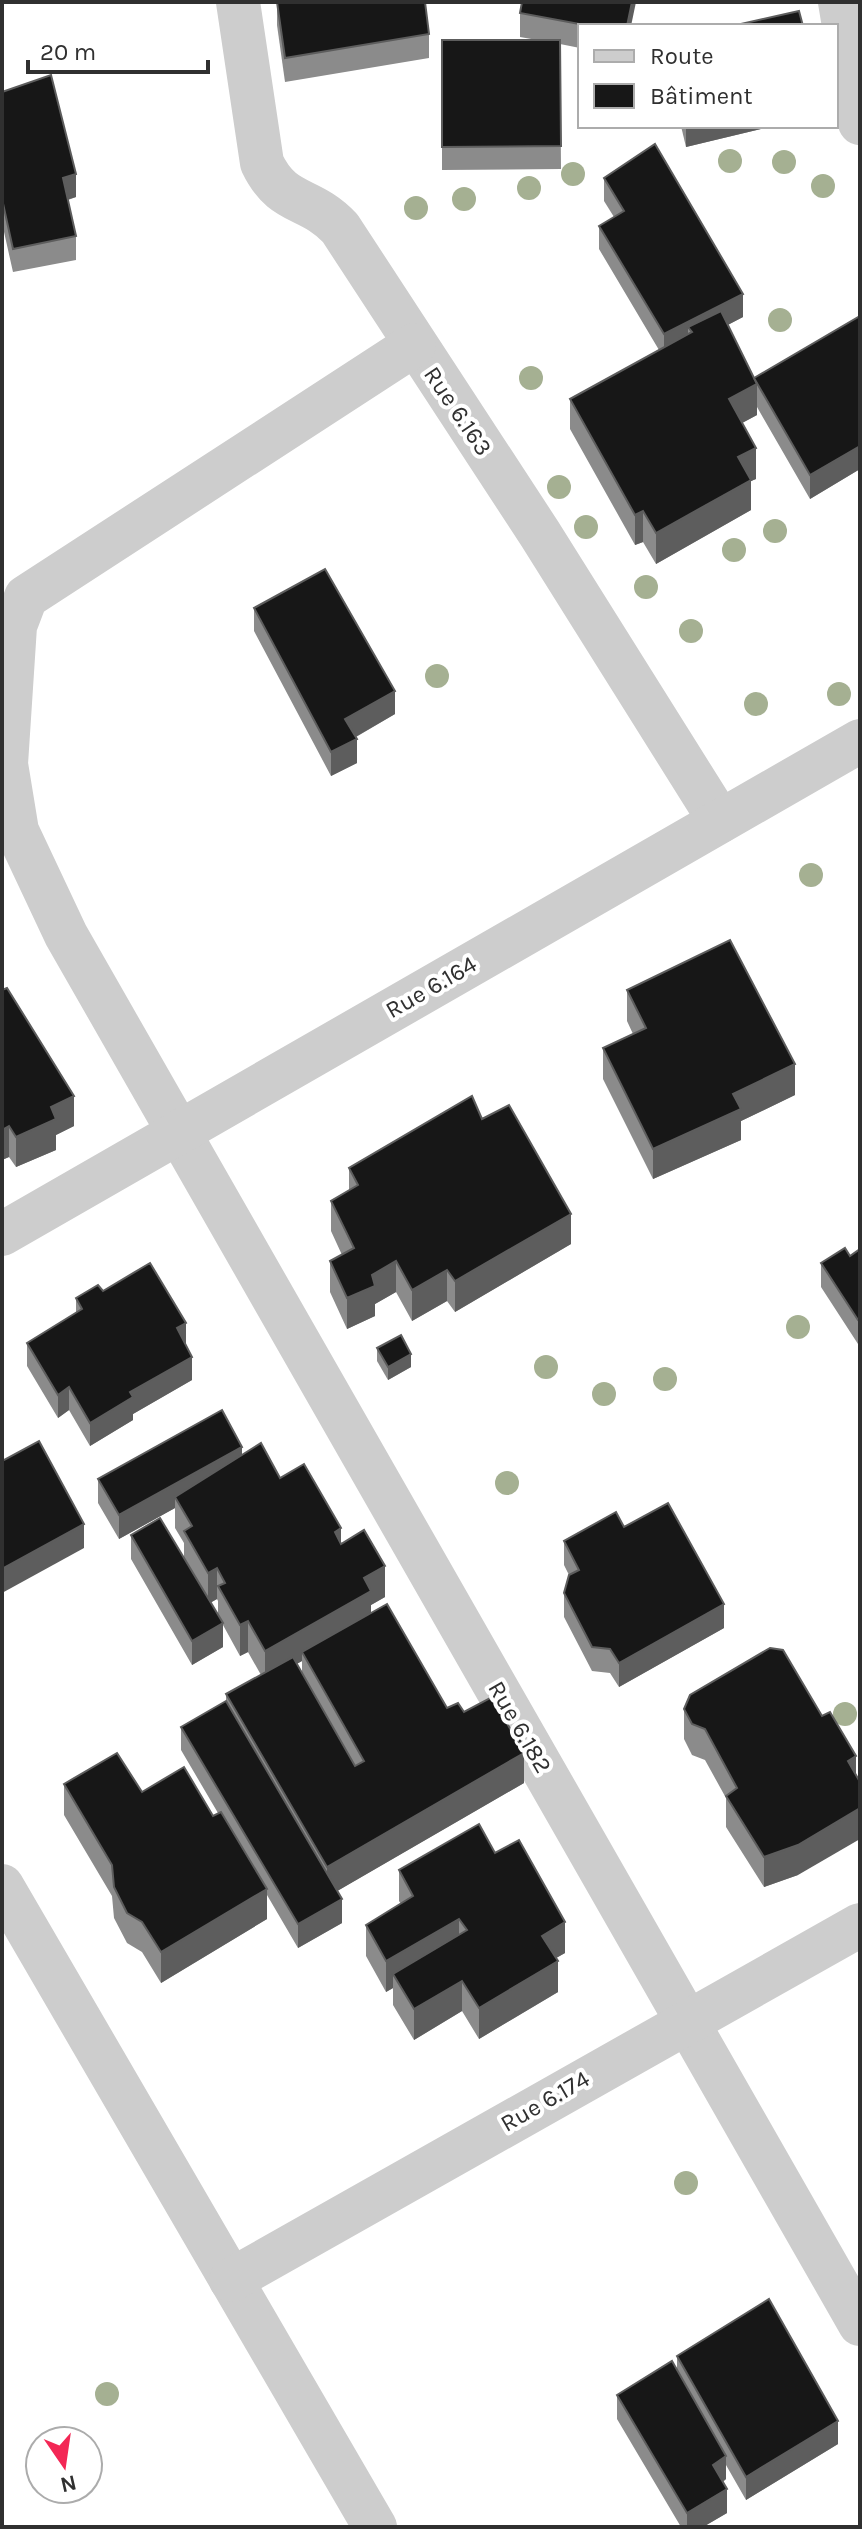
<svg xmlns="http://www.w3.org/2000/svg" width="862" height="2529" font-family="Karla,sans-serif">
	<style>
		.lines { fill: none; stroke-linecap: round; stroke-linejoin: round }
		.minor { stroke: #cdcdcd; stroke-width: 44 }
		.tree { fill: #a5b092 }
		.wall { fill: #8b8b8b; fill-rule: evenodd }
		.shaded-wall { fill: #5d5d5d }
		.building { fill: #171717; stroke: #5d5d5d; stroke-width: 2 }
		.labels { text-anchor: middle; stroke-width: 8; stroke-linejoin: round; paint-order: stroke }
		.street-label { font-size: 24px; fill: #303030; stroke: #fff }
	</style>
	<rect width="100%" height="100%" fill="#fff"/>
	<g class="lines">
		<g class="minor">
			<path d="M238,2L262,163C283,207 309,195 340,228L540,534L720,821"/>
			<path d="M840,2L860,123"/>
			<path d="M414,345L26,597L15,626L6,764L17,831L66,935L860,2324"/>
			<path d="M2,1234L860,741"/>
			<path d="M2,1886L375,2527"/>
			<path d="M231,2280L860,1925"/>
		</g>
	</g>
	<g class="tree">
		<circle cx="730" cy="161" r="12"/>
		<circle cx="784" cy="162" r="12"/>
		<circle cx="573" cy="174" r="12"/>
		<circle cx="823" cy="186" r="12"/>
		<circle cx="529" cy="188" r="12"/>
		<circle cx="464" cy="199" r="12"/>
		<circle cx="416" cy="208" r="12"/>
		<circle cx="780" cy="320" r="12"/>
		<circle cx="531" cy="378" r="12"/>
		<circle cx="559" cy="487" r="12"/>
		<circle cx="586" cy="527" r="12"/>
		<circle cx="775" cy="531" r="12"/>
		<circle cx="734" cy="550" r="12"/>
		<circle cx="646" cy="587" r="12"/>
		<circle cx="691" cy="631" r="12"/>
		<circle cx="437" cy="676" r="12"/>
		<circle cx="839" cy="694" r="12"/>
		<circle cx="756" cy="704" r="12"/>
		<circle cx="811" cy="875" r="12"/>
		<circle cx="798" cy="1327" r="12"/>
		<circle cx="546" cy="1367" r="12"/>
		<circle cx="665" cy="1379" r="12"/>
		<circle cx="604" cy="1394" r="12"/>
		<circle cx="507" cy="1483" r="12"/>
		<circle cx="845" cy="1714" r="12"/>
		<circle cx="686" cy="2183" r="12"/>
		<circle cx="107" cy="2394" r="12"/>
	</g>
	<g class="wall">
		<path d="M277,2L429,34V58L285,82L277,25Z"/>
		<path d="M520,13L631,26H580V48L560,44L561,169L442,170V40H537L520,37Z"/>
		<path d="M2,92L76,197L68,200L76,236V260L13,272L2,223Z"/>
		<path d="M681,126H773L686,147Z"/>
		<path d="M604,178L743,317L727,325L754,378L860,316V469L810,499L757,407V415L742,423L756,479L751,481V510L656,564L643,542L635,545L570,429V399L659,350L599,249V226L614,217L604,201Z"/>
		<path d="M254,608L395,714L356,737L357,763L331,776L254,631Z"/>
		<path d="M2,990L74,1126L56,1135V1150L16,1167L9,1157L2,1160Z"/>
		<path d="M627,990L795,1095L741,1121V1140L653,1179L603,1079V1048L633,1034L627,1021Z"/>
		<path d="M482,1119L571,1244L455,1312L447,1301L412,1321L396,1292L375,1304V1316L347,1329L330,1292V1261L342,1255L331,1231V1201L349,1190V1168Z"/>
		<path d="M860,1249V1342L858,1344L821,1287V1263L850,1256Z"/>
		<path d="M103,1291L186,1346L192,1380L133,1414V1420L90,1446L69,1410L58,1418L27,1366V1343L76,1313V1298Z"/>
		<path d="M377,1348L411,1367L388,1380L377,1361Z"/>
		<path d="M242,1454L280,1478L341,1543L385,1597L371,1605V1613L447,1708L464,1712L524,1783L337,1891L342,1923L298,1948L267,1895V1919L161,1983L142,1952L127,1943L114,1918L112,1896L64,1815V1784L142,1792L213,1816L218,1813L181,1750V1727L226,1701V1694L261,1675L248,1652L240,1656L223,1625V1647L192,1665L131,1559V1535L184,1557V1543L175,1528V1508L119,1539L98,1503V1479ZM217,1599L218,1601V1615L210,1603ZM302,1661V1673L296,1664Z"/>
		<path d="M624,1527L724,1628L619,1687L610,1673L592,1671L564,1617V1593L569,1575L564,1565V1541Z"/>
		<path d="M690,1695L798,1875L764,1887L726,1827V1798L705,1760L692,1755L684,1739V1709Z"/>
		<path d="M495,1853L565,1953L556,1958L558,1992L479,2039L462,2011L414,2040L393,2005V1988L386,1992L366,1956V1925L401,1904L399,1901V1870Z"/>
		<path d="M677,2356L838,2444L746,2500L726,2465V2479L723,2482L727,2513L703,2527H681L617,2419V2395L677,2370Z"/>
	</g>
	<g class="shaded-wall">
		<path d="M632,2H636L631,26H627Z"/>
		<path d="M686,126H773L686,147Z"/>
		<path d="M76,174V197L63,201V178Z"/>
		<path d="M743,294V317L692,344V332L688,327V345L664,358V334Z"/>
		<path d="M757,384V415L729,430V399Z"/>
		<path d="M860,446V469L810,499V475Z"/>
		<path d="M756,448V479L751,481V510L656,564V533L738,457Z"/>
		<path d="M643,511V542L635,545V515Z"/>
		<path d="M395,691V714L345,743V719Z"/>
		<path d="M357,739V763L331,776V752Z"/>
		<path d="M795,1064V1095L741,1121V1140L653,1179V1149L733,1094Z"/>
		<path d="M74,1096V1126L56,1135V1150L16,1167V1137L51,1107Z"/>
		<path d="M9,1126V1157L2,1160V1130Z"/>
		<path d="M571,1214V1244L455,1312V1281Z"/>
		<path d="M396,1261V1292L375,1304V1316L347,1329V1298L372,1275Z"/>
		<path d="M447,1270V1301L412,1321V1290Z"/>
		<path d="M860,1319V1342L858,1344V1320Z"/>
		<path d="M186,1323V1347L177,1328Z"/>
		<path d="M411,1354V1367L388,1380V1367Z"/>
		<path d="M192,1357V1380L133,1414V1420L90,1446V1423L130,1392Z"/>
		<path d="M69,1387V1410L58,1418V1395Z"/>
		<path d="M242,1447V1470L175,1497V1508L119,1539V1515Z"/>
		<path d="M84,1524V1548L2,1593V1569Z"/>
		<path d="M341,1528V1559L335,1532Z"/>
		<path d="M385,1566V1597L371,1605V1622L302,1652V1661L265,1682V1651L364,1578Z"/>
		<path d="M217,1568V1599L208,1604V1573Z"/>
		<path d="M724,1604V1628L619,1687V1663Z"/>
		<path d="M248,1621V1652L240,1656V1625Z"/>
		<path d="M223,1623V1647L192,1665V1641Z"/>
		<path d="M524,1753V1783L327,1897V1867Z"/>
		<path d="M856,1756V1786L848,1761Z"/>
		<path d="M860,1808V1839L798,1875L764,1887V1857Z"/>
		<path d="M267,1889V1919L161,1983V1952Z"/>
		<path d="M342,1899V1923L298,1948V1924Z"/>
		<path d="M459,1919V1950L393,1974V1988L386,1992V1961Z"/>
		<path d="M565,1922V1953L542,1966V1936Z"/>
		<path d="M558,1961V1992L479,2039V2008Z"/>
		<path d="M462,1981V2011L414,2040V2009Z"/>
		<path d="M838,2421V2444L746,2500V2477Z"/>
		<path d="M726,2456V2479L713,2488V2465Z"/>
		<path d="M727,2489V2513L703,2527H687V2513Z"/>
	</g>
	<g class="building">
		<path d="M277,2H425L429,34L285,58Z"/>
		<path d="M522,2H632L627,26H590L520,13Z"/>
		<path d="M799,11L803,26H732Z"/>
		<path d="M442,40H560L561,146L442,147Z"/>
		<path d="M51,75L76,174L63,178L76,236L13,249L2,199V92Z"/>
		<path d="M655,144L743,294L664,334L599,226L624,211L604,178Z"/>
		<path d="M721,311L757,384L729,399L756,448L738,457L751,480L656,533L643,511L635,515L570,399L692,332L688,327Z"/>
		<path d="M860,316V446L810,475L754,378Z"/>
		<path d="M325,569L395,691L345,719L357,739L331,752L254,608Z"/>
		<path d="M730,940L795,1064L733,1094L741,1109L653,1149L603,1048L646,1028L627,990Z"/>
		<path d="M7,988L74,1096L51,1107L56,1119L16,1137L9,1126L2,1130V990Z"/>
		<path d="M472,1096L482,1119L509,1105L571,1214L455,1281L447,1270L412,1290L396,1261L372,1275L375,1286L347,1298L330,1261L354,1248L331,1201L358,1185L349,1168Z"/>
		<path d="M845,1248L850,1256L860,1249V1319L858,1320L821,1263Z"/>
		<path d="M150,1263L186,1323L177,1328L192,1357L130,1392L133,1397L90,1423L69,1387L58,1395L27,1343L82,1309L76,1298L98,1285L103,1291Z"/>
		<path d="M401,1335L411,1354L388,1367L377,1348Z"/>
		<path d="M222,1410L242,1447L119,1515L98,1479Z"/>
		<path d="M39,1441L84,1524L2,1569V1461Z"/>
		<path d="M261,1443L280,1478L304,1464L341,1528L335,1532L341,1544L364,1530L385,1566L364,1578L371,1591L265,1651L248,1621L240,1625L218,1586L225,1583L217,1568L208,1573L184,1531L192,1526L175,1497Z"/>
		<path d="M668,1503L724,1604L619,1663L610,1649L592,1647L564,1593L569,1575L579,1570L564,1541L616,1512L624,1527Z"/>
		<path d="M160,1518L223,1623L192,1641L131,1535Z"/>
		<path d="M387,1604L447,1708L458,1703L464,1712L492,1697L524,1753L327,1867L226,1694L293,1657L355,1766L364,1761L302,1652Z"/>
		<path d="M770,1648L783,1650L822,1716L830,1712L856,1756L848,1761L860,1782V1808L798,1845L764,1857L726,1796L737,1788L705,1729L692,1724L684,1709L690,1695Z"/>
		<path d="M226,1701L342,1899L298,1924L181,1727Z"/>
		<path d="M117,1753L142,1792L184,1767L213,1816L221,1812L267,1889L161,1952L142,1922L127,1913L114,1887L112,1865L64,1784Z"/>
		<path d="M479,1824L495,1853L519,1840L565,1922L542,1936L558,1961L479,2008L462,1981L414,2009L393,1974L467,1930L459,1919L386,1961L366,1925L413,1896L399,1870Z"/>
		<path d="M769,2299L838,2421L746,2477L677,2356Z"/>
		<path d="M672,2361L726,2456L713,2465L727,2489L687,2513L617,2395Z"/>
	</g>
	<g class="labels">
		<g class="street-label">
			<text transform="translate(458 411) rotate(56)" y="8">Rue 6.163</text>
			<text transform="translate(431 987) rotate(-30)" y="8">Rue 6.164</text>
			<text transform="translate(520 1727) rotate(60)" y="8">Rue 6.182</text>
			<text transform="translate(545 2101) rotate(-30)" y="8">Rue 6.174</text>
		</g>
	</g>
	<rect width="862" height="2529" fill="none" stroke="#303030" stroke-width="8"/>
	<rect x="578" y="24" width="260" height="104" fill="#ffffff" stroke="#acacac" stroke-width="2"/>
	<rect x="594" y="50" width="40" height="12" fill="#cdcdcd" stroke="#acacac" stroke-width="2"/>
	<text x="650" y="64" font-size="24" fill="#303030">Route</text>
	<rect x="594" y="84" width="40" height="24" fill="#171717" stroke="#acacac" stroke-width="2"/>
	<text x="650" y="104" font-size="24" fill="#303030">Bâtiment</text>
	<g transform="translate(64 2465) rotate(167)"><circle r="38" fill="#ffffff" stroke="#acacac" stroke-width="2"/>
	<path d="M0-6L14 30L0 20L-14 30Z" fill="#f32755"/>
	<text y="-12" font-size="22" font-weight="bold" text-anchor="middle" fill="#303030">N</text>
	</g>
	<path d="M28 60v12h180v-12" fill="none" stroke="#303030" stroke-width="4"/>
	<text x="40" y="60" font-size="24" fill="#303030" stroke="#ffffff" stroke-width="6" paint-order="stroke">20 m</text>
</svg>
